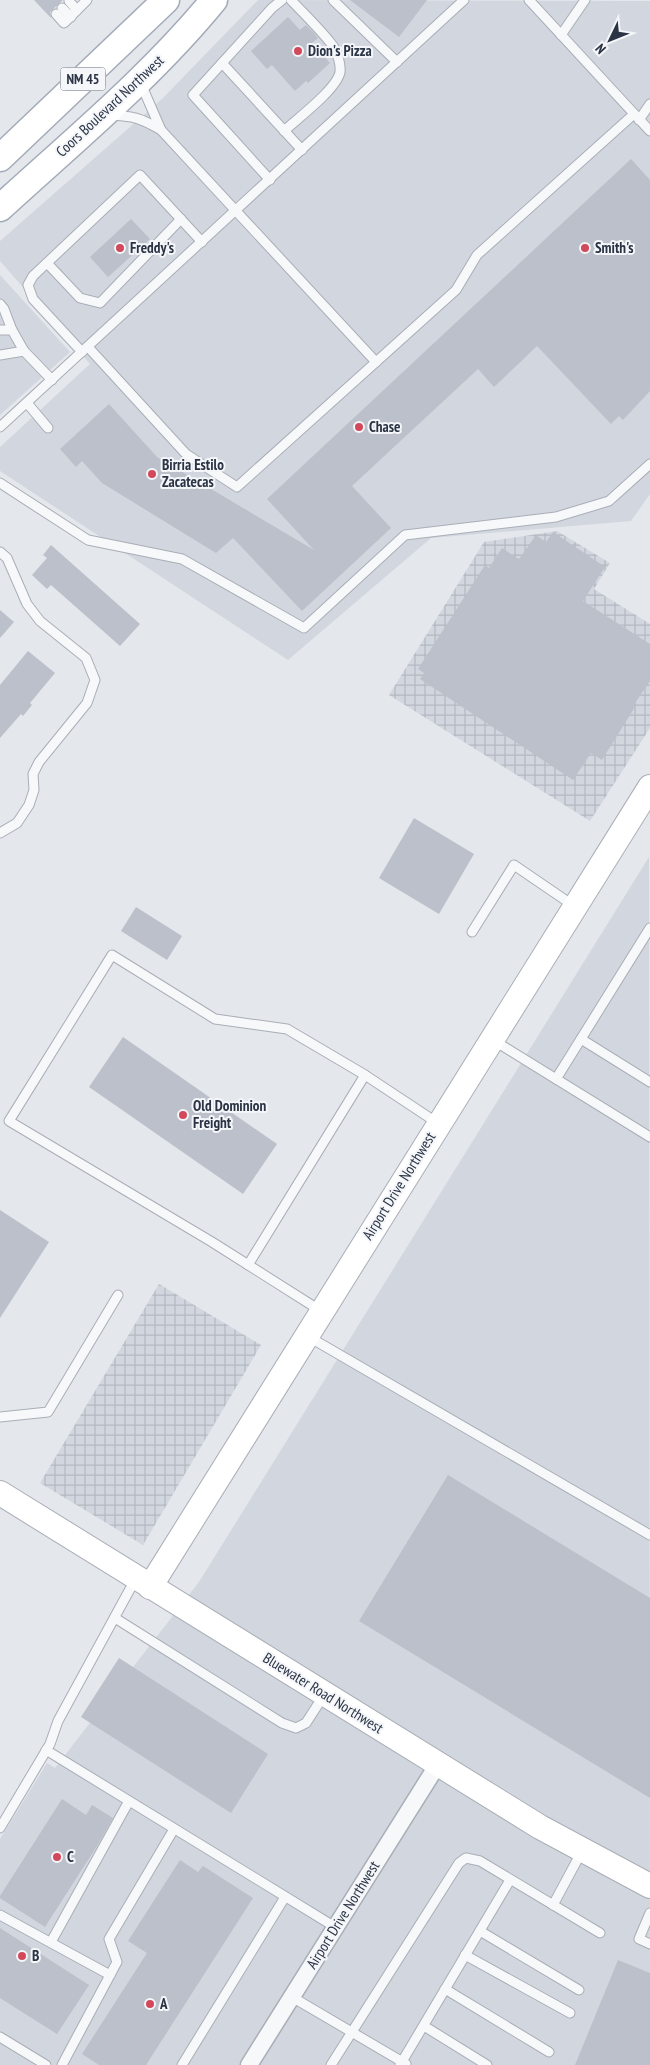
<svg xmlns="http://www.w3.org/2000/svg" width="650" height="2065" font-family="'PT Sans Narrow',sans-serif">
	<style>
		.built { fill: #d2d6de }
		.industrial { fill: url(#industrial-grid) }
		.building { fill: #bbc0ca }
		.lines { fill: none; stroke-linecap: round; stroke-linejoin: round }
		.lane-casing { stroke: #a9aeb7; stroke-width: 11 }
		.street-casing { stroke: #a9aeb7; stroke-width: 19 }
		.secondary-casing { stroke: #a9aeb7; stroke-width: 26 }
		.primary-casing { stroke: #a3abb8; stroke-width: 29 }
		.lane { stroke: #f7f8fa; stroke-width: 9 }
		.street { stroke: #f7f8fa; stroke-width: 16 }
		.secondary { stroke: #fff; stroke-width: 24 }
		.primary { stroke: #fff; stroke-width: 26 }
		.poi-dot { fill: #d1495b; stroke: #f4f6f9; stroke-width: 2 }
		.labels { text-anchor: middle; stroke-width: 4; stroke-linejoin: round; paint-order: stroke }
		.shield { fill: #f4f6f9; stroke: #676e7b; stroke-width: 1 }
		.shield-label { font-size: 14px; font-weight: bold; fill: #2b3445 }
		.poi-label { font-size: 15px; font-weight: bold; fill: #2b3445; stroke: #f4f6f9; text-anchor: start }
		.street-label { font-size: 15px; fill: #2b3445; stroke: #f4f6f9 }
	</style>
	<defs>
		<pattern id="industrial-grid" width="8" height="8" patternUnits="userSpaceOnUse" patternTransform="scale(1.25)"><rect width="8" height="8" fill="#d2d6de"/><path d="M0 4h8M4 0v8" fill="none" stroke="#b4b8c0"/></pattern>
	</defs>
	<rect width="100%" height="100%" fill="#e4e7ec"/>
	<g class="built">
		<path d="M258,0L650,1V494L631,521L431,538L288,660L0,471V447L90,364L0,261V241L163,98Z"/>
		<path d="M0,275L70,352L0,415Z"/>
		<path d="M649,857L650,2065H0V1839L47,1763L55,1768L199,1582Z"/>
	</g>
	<g class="industrial">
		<path d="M557,531L610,563L594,589L650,624V728L590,821L389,695L484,542Z"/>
		<path d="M159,1284L261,1345L143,1545L40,1483Z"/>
	</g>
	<g class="building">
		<path d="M34,0H63L50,12L51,18Z"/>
		<path d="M350,0H427L399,37Z"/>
		<path d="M288,17L300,30L306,25L314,33L318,38L312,43L330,63L308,83L306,81L295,91L272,65L267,69L251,51Z"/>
		<path d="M631,159L650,180V391L623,420L619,416L611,424L537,346L494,387L478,369L352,486L391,528L302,611L233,538L216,553L102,483L82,461L76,467L60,449L109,404L157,457L314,550L267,499Z"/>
		<path d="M131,219L150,239L108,277L90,257Z"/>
		<path d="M553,532L605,567L583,601L650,644V681L633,706L635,707L602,760L591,753L573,780L420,679L424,673L418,669L485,565L489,568L502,548L519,559L536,535L546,542Z"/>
		<path d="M51,545L140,624L120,646L51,585L47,589L32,575L47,558L43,555Z"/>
		<path d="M0,610L14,622L0,638Z"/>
		<path d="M28,651L55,673L30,703L32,705L23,716L21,714L0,738V685Z"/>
		<path d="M414,818L474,854L439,914L379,878Z"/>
		<path d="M136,907L182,936L167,960L121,931Z"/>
		<path d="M123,1037L277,1144L243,1194L89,1087Z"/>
		<path d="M0,1210L49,1242L0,1318Z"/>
		<path d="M448,1475L650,1598V1798L359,1621Z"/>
		<path d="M119,1658L268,1754L231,1813L81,1717Z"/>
		<path d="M62,1799L86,1815L92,1805L113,1818L97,1846L45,1927L0,1898V1896Z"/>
		<path d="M180,1860L198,1872L203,1866L253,1898L146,2065H99L82,2054L147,1953L128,1941Z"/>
		<path d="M0,1928L89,1985L57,2034L0,1998Z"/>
		<path d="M618,1960L650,1973V2065H575Z"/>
	</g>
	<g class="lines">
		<defs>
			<g id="lane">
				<path d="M333,0L397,62"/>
				<path d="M529,0L650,131"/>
				<path d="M69,1L77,10"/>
				<path d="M62,8L71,17"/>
				<path d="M56,14L64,23L87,0"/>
				<path d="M561,35L585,0"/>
				<path d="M222,63L302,150"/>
				<path d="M110,115C133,116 141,118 161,130L141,84"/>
				<path d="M639,120L650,104"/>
				<path d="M161,130L376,362L456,290L477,255L634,114"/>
				<path d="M284,131C298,118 337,89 340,72C341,64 337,52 333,46C321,30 305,15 291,0"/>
				<path d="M270,180L193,95L272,8L282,0"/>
				<path d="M47,263L80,298L100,303L181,219"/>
				<path d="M0,304L4,309L12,330"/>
				<path d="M0,330H12L24,351L52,380"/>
				<path d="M88,347L186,454L237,487L376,362"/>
				<path d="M82,352L33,299L28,285L33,276L140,175L202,242"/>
				<path d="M0,355L24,351"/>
				<path d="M27,403L48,428"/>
				<path d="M0,427L464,0"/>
				<path d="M0,483L88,540L182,559L304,628L405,535L556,517L609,501L650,464"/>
				<path d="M0,552L7,558L27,604L40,621L86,658L95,680L87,703L39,762L33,774L34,790L29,805L17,823L0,833"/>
				<path d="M472,932L514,865L574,906"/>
				<path d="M581,1039L650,1082"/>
				<path d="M493,1040L650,1137"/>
				<path d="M556,1079L650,928"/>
				<path d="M248,1265L365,1075"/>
				<path d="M321,1311L212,1242L9,1121L112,955L215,1019L287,1029L365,1075L439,1124"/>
				<path d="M309,1337L650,1535"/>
				<path d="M0,1417L48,1412L118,1295"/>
				<path d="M115,1618L282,1723L296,1728L306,1723L324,1695"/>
				<path d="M46,1750L335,1927"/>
				<path d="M0,1828L50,1744L58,1721L136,1578"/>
				<path d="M553,1905L582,1851"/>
				<path d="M650,1913L639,1939L650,1944"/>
				<path d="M0,1915L110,1975"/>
				<path d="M480,1931L579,1990"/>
				<path d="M51,1942L129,1801"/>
				<path d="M465,1955L570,2013"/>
				<path d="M445,1989L549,2052"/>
				<path d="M292,1997L406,2064"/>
				<path d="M424,2026L487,2065"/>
				<path d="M0,2037L46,2065"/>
				<path d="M62,2065L117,1962L109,1939L174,1829"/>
				<path d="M182,2065L285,1897"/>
				<path d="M331,2065L459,1863L466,1858L480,1861L600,1933"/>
				<path d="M400,2065L510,1880"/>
			</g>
			<path id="street" d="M249,2065L438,1764"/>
			<g id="secondary">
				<path d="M0,1493L540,1827L650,1886"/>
				<path d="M150,1587L650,787"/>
			</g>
			<g id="primary">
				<path d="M0,158L166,0"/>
				<path d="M0,208C73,141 151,77 214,0"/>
			</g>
		</defs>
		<use href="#lane" class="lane-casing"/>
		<use href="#street" class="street-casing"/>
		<use href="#secondary" class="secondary-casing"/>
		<use href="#primary" class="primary-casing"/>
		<use href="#lane" class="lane"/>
		<use href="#street" class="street"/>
		<use href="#secondary" class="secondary"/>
		<use href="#primary" class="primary"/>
	</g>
	<g class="poi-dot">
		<circle cx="298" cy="51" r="5"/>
		<circle cx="120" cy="248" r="5"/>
		<circle cx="585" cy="248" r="5"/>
		<circle cx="359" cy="427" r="5"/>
		<circle cx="152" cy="474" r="5"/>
		<circle cx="183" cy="1115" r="5"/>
		<circle cx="57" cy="1857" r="5"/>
		<circle cx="22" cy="1956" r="5"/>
		<circle cx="150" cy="2004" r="5"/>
	</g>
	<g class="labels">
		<rect class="shield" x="60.5" y="67.5" width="45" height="23" rx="4"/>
		<g class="shield-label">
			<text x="83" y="84">NM 45</text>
		</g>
		<g class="poi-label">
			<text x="308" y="56">Dion's Pizza</text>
			<text x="130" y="253">Freddy's</text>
			<text x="595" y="253">Smith's</text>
			<text x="369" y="432">Chase</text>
			<text x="162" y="470">Birria Estilo<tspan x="162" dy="17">Zacatecas</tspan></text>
			<text x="193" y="1111">Old Dominion<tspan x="193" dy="17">Freight</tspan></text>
			<text x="67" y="1862">C</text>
			<text x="32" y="1961">B</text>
			<text x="160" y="2009">A</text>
		</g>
		<g class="street-label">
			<text transform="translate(110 106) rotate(-43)" y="5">Coors Boulevard Northwest</text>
			<text transform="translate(399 1186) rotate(-58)" y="5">Airport Drive Northwest</text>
			<text transform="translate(323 1693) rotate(32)" y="5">Bluewater Road Northwest</text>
			<text transform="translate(343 1915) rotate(-58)" y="5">Airport Drive Northwest</text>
		</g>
	</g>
	<g transform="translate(610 40) rotate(227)" stroke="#f4f6f9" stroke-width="4" paint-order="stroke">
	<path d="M0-4L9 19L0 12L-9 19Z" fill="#2b3445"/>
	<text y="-8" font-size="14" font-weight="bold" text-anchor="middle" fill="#2b3445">N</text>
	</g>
</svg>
